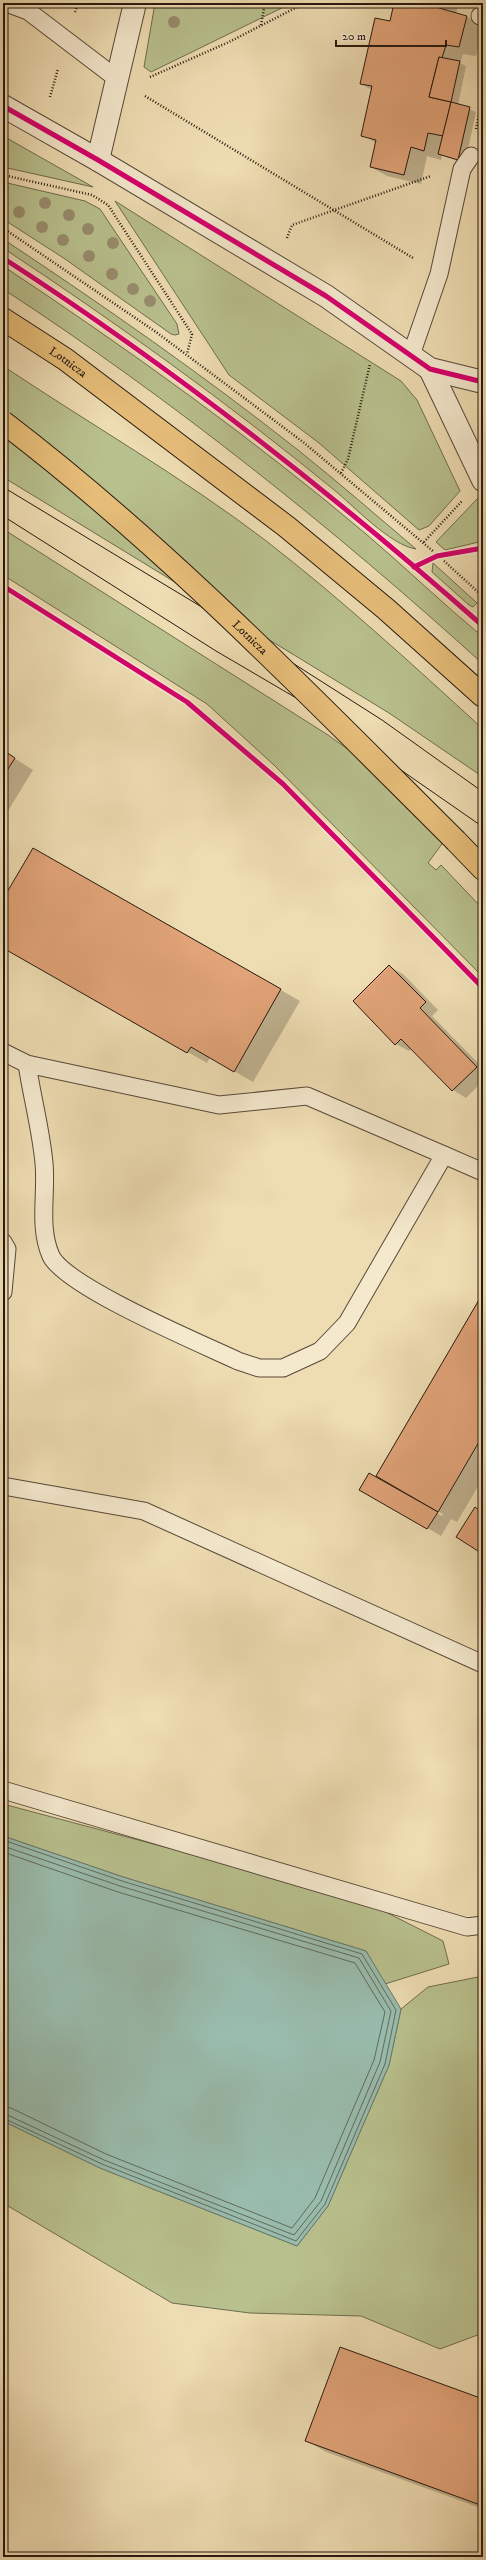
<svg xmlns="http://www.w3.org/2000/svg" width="486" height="2560" font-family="'IM FELL DW Pica',serif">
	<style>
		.green { fill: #b8c08d; stroke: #6f6c4e }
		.water { fill: #99bcad; stroke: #6b7a6e }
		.shadow { fill: #0003 }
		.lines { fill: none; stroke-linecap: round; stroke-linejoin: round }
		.shore { stroke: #606a5e; stroke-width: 1 }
		.building { fill: #e1a378; stroke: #26180f }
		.lane-casing { stroke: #584938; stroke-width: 19 }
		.street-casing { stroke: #584938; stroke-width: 24 }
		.primary-casing { stroke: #26180f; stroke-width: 24 }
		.path { stroke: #26180f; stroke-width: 2.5; stroke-dasharray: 1 2; stroke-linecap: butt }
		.lane { stroke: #f4e8cd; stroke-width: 17 }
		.street { stroke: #f4e8cd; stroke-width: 22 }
		.primary { stroke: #e7be79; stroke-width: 22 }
		.tram { stroke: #26180f; stroke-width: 1 }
		.primary-bridge-casing { stroke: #26180f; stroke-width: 24; stroke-linecap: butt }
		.primary-bridge { stroke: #e7be79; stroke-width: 22 }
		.cycleway-casing { stroke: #f4e8cd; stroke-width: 8 }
		.cycleway { stroke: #d6006c; stroke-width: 5 }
		.tree { fill: #988c6d }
		.labels { text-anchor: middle; stroke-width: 3; stroke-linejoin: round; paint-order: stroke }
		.street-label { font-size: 12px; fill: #26180f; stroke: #f4e8cd }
	</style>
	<rect width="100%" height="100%" fill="#eedcb2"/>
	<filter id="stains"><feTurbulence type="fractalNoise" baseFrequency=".005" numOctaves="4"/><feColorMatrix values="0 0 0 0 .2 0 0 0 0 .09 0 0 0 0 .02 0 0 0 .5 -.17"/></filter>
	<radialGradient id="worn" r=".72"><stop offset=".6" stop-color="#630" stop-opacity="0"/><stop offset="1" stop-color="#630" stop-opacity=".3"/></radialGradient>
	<g class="green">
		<path d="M155,3H292L151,72L144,67Z"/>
		<path d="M3,136L93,187L3,167Z"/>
		<path d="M3,182L85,201L100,209L177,324L179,334L175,335L171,334L65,259L3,219Z"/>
		<path d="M115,201L401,381L417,400L460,491L429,526L419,530L319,443L229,375Z"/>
		<path d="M3,239C104,306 203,375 298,450C338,482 377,516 416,549C390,545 354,506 333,489C228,403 117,323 3,248Z"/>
		<path d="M3,266C128,349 251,437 366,534C406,568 443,604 483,637V664C333,528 173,400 3,289Z"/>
		<path d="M3,366C90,424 182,477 265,540C341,599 412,664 483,729V777L389,713L3,477Z"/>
		<path d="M479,497L483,502V541L445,550L436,542Z"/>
		<path d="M3,529L328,735L455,826L428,863L436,870L441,865L483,909V977L275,766L207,704L3,575Z"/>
		<path d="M433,563L477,603L473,607L469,605L432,572Z"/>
		<path d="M3,1804L360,1899L443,1941L449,1964L385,1984L366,1951L123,1877L3,1836Z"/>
		<path d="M483,1976V2333L440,2349L361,2316L250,2313L172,2303L3,2203V2121L100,2168L297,2246L328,2206L389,2065L401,2009L428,1987Z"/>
	</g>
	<path class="water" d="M3,1836L123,1877L366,1951L401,2009L389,2065L328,2206L297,2246L100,2168L3,2121Z"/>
	<g class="shadow">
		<path d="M402,3H454L458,6L456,14L467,17L483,26L476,56L463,54L460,63L466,66L458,105L476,112L465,163L442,155L441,160L427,156L421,184L387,176L371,167L376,143L363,135L372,90L361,84Z"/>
		<path d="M3,751L33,770L3,819Z"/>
		<path d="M33,849L300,1001L253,1082L210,1057L207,1063L3,947V901Z"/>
		<path d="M390,967L403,974L438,1010L432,1016L483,1068V1081L466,1098L453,1090L412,1049L409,1051L396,1044Z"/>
		<path d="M483,1295V1478L457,1522L451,1519L441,1536L361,1489L369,1474L442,1516L443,1514L377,1476Z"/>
		<path d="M483,1513V1553L457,1537Z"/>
		<path d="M483,2400V2509L326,2452L307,2441Z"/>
	</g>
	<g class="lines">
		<g class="shore">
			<path d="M3,1840L122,1881L362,1954L396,2010L385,2064L325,2204L296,2241L102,2164L3,2118"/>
			<path d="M3,1846L120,1886L359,1958L391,2011L380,2062L321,2201L294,2235L104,2160L3,2113"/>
			<path d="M3,1852L118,1892L355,1963L385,2012L374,2060L315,2198L292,2228L106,2154L11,2108L3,2107"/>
		</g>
	</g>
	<g class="building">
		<path d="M394,3L401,5V3H440L439,8L467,16L459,47L446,45L442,58L439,57L429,97L451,102L443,136L428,133L424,151L411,147L404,175L370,167L376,140L361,136L372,86L360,84L375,18L390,21Z"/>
		<path d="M439,57L460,61L451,102L429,97Z"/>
		<path d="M451,102L470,107L458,160L438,154Z"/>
		<path d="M3,750L15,758L3,777Z"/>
		<path d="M33,848L281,989L234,1072L191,1047L187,1053L3,948V899Z"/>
		<path d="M389,965L426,1002L420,1008L477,1067L452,1091L401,1039L395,1045L353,1001Z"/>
		<path d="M483,1293V1435L438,1512L376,1476Z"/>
		<path d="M369,1473L438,1512L427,1529L359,1490Z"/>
		<path d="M475,1507L483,1513V1544L478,1551L456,1537Z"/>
		<path d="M340,2347L483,2399V2506L305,2441Z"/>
	</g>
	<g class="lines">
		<defs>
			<g id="lane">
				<path d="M7,3L28,11L116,78"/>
				<path d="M480,16H483"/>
				<path d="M411,355L439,274L462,169L471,156"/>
				<path d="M3,1052L27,1064L219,1105L307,1096L444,1155L347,1323L320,1351L283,1368H259L238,1361C202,1344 66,1287 51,1256C38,1227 47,1194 44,1163C41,1130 32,1097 27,1064"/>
				<path d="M444,1155L483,1172"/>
				<path d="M3,1242L7,1249L3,1292"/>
				<path d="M3,1486L144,1511L483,1664"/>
				<path d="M3,1790L467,1927L483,1925"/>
			</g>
			<g id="street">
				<path d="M3,106L98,160L326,296L430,369L483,382"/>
				<path d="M98,160L135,3"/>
				<path d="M430,369L483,480"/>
			</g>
			<g id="primary">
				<path id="s1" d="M3,319L65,359L287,527L386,609L483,696"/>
				<path d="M456,841L483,869"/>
			</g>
		</defs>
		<use href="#lane" class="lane-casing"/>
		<use href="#street" class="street-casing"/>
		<use href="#primary" class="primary-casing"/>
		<g class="path">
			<path d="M262,3L298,5"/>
			<path d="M75,12L78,3"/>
			<path d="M261,25L265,3"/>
			<path d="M150,77L229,42L305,3"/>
			<path d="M145,96L413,258"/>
			<path d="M50,97L58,69"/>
			<path d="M476,129L483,96"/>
			<path d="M3,175L92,195L108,205L192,334L187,354"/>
			<path d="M3,228L156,332L303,442L434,552"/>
			<path d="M287,238L292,225L431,176"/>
			<path d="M341,473L348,459L370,364"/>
			<path d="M424,542L462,501"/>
			<path d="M444,561L478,592"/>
		</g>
		<use href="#lane" class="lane"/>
		<use href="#street" class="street"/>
		<use href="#primary" class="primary"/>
		<g class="tram">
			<path d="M3,487L258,641L382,720L483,792"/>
			<path d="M3,516L216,651L303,702L483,827"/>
		</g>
		<defs>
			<g id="primary-bridge">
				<path id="s2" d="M3,422C167,547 310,696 456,841"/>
			</g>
		</defs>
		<use href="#primary-bridge" class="primary-bridge-casing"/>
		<use href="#primary-bridge" class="primary-bridge"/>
		<defs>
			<g id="cycleway">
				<path d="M3,106L98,160L326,296L430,369L483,382"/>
				<path d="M3,258C172,367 332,493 483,626"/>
				<path d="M414,567L437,556L483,548"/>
				<path d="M3,586L187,702L283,784L483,988"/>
			</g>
		</defs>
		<use href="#cycleway" class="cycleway-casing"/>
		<use href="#cycleway" class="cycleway"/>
	</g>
	<g class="tree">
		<circle cx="174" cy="22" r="6"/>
		<circle cx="45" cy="203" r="6"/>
		<circle cx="19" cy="212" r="6"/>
		<circle cx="69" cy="215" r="6"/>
		<circle cx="42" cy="227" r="6"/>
		<circle cx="88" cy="229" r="6"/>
		<circle cx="63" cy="240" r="6"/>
		<circle cx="113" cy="243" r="6"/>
		<circle cx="89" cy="256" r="6"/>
		<circle cx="112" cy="274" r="6"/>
		<circle cx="133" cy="289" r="6"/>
		<circle cx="150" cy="301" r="6"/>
	</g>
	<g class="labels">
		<g class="street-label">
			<text dy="4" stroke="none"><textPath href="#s1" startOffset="78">Lotnicza</textPath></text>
			<text dy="4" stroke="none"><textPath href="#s2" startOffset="328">Lotnicza</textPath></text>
		</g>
	</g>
	<rect width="486" height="2560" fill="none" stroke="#eedcb2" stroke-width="16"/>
	<rect x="4" y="4" width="478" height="2552" fill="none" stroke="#26180f" stroke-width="2"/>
	<rect x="8" y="8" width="470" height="2544" fill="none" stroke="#26180f"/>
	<path d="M336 40v6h110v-6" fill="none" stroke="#26180f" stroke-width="2"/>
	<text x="342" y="40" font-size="12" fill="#26180f" stroke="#f4e8cd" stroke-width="3" paint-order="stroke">20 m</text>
	<rect width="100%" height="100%" filter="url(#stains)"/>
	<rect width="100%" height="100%" fill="url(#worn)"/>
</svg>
